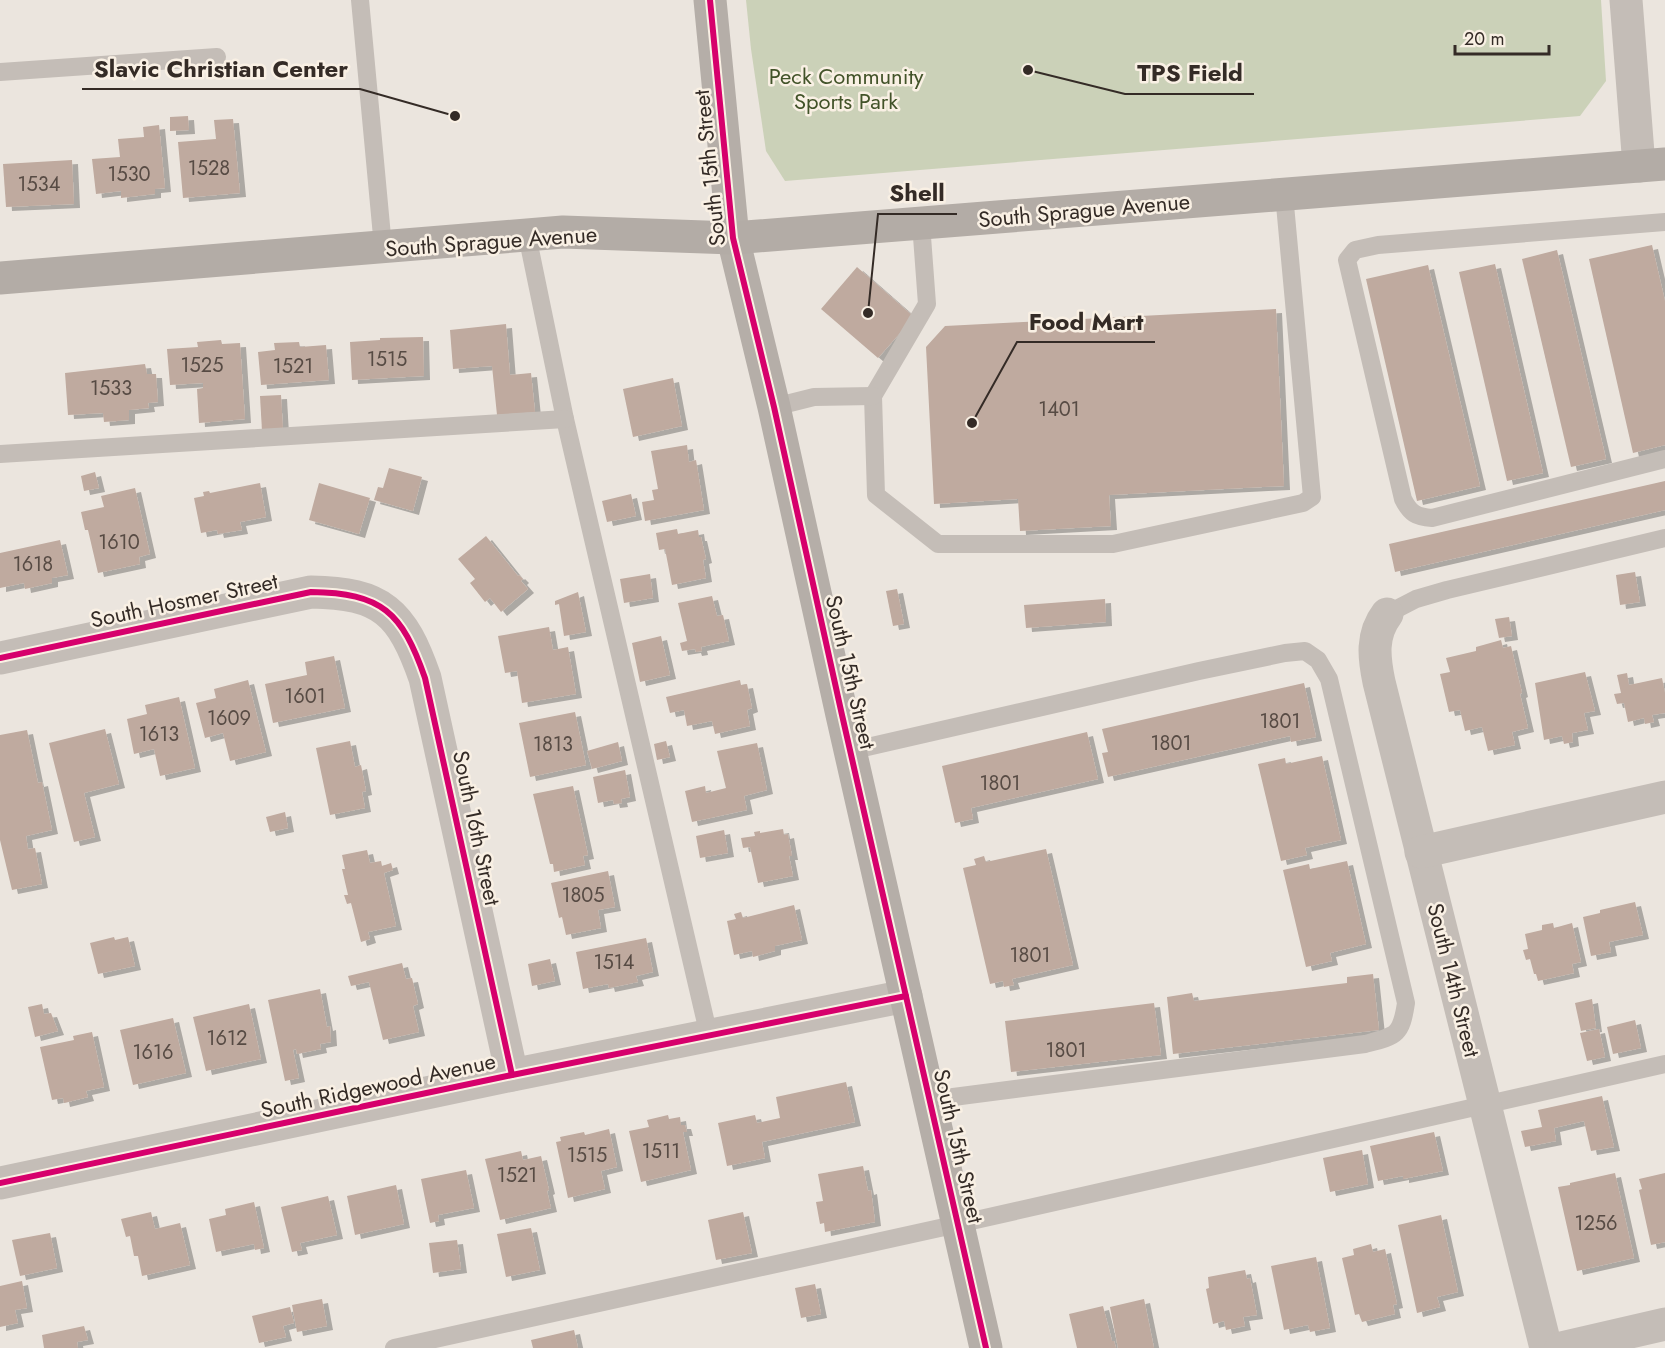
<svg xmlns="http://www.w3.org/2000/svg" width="1665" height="1348" font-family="Jost,sans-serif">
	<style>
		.green { fill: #cbd1b8 }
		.building { fill: #bfaa9f; filter: url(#shadow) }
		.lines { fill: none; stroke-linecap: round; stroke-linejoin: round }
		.lane { stroke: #c4bdb7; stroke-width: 18 }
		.street { stroke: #c4bdb7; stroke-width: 33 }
		.secondary { stroke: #b5aea8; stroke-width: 33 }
		.primary { stroke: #b3aca6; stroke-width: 33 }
		.cycleway-casing { stroke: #f9f0e4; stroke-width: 10 }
		.cycleway { stroke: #d6006c; stroke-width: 6 }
		.labels { text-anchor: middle; stroke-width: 5; stroke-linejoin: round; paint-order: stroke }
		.number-label { font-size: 20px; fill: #574b44 }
		.park-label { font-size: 22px; fill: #425329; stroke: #f9f0e4 }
		.street-label { font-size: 22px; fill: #342b26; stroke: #f9f0e4 }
		.leader { fill: none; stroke: #342b26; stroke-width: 2 }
		.callout-dot { fill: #342b26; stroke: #f9f0e4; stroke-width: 2 }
		.callout-label { font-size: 24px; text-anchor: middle; font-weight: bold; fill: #342b26; stroke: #f9f0e4; stroke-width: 5; stroke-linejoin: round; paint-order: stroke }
	</style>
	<defs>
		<filter id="shadow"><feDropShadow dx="6" dy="4" stdDeviation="0" flood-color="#0004"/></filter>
	</defs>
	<rect width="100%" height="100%" fill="#ebe5de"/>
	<path class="green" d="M746,0H1601L1606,81L1580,116L785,181L766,151L751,49Z"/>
	<g class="building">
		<path d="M188,116L189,130L170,131V117Z"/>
		<path d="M233,119L240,193L183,198L178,142L216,139L214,120Z"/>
		<path d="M159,125L165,188L155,189V194L121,198V191L96,194L92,159L120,157L118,139L144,137L143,127Z"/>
		<path d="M72,160L74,204L6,207L3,164Z"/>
		<path d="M1652,245L1665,301V445L1633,453L1589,259Z"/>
		<path d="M1557,250L1606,459L1571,467L1522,259Z"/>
		<path d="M1495,264L1543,473L1507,481L1459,272Z"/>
		<path d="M1428,265L1480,486L1417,501L1366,279Z"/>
		<path d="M857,267L914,317L878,358L821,309Z"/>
		<path d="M1276,309L1284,486L1109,495L1111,526L1020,531L1018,499L934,504L926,347L945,326Z"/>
		<path d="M506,324L510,375L531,373L535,412L497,415L492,366L453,369L450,330Z"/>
		<path d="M423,337L424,376L352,380L350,342L380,340V338Z"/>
		<path d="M221,340L222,344L240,343L245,419L199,423L197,389L203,388V383L170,385L167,349L198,347L197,342Z"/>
		<path d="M299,342L300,347L326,345L329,380L261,385L258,352L275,350L274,343Z"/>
		<path d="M145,364L147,374H156L158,402L148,403L149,408L129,410V420L104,422L103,413L68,415L65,373Z"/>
		<path d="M673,378L682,426L633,437L623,389Z"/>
		<path d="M281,395L283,430L262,431L260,396Z"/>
		<path d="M687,445L689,462L696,460L704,510L645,521L642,502L654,500L652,490L658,489L651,451Z"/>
		<path d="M389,468L422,477L413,511L374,500L378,487L383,488Z"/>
		<path d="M95,472L99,488L84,491L81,476Z"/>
		<path d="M1665,481V510L1395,572L1389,544Z"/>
		<path d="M260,483L266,517L240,522L242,530L218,534L217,530L201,533L194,498L204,496L203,492L209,491L210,493Z"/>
		<path d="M319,483L370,498L359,534L309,520Z"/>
		<path d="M135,488L150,554L139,557L140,564L98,573L88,530H85L81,512L104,507L101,496Z"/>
		<path d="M631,494L636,516L607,522L602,501Z"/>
		<path d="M677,529L678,534L698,530L699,537H701L706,559L703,560L706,578L672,585L665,549L659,550L656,533Z"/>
		<path d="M486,536L518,576L519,575L523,579L521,581L528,589L501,612L490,598L485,602L470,583L475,579L458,559Z"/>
		<path d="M60,540L68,575L52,578V583L25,589L24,583L0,588V553Z"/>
		<path d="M1635,572L1640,602L1620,605L1616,575Z"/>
		<path d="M650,574L653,598L624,603L620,579Z"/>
		<path d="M897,589L904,624L893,626L886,591Z"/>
		<path d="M578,592L586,632L564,636L559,604L555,605V601Z"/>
		<path d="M712,596L717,616L723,615L729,641L701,647L702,651L696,652L695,649L682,651L680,643L687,641L678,603Z"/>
		<path d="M1105,599L1106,622L1026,628L1024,605Z"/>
		<path d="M1509,617L1512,636L1499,638L1495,619Z"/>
		<path d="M549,627L553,650L568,647L576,694L522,703L517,671L505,673L498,636Z"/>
		<path d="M661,636L670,675L640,682L632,643Z"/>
		<path d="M1501,640L1503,648L1511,646L1522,693L1520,694L1528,728L1512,732L1515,745L1488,751L1482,727L1465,731L1460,710L1449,712L1440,674L1450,672L1446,658L1476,651V647Z"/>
		<path d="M334,656L345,708L273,723L265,684L307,675L305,662Z"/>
		<path d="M1585,672L1595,711L1584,713L1588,730L1572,733L1573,742L1564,744L1562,736L1544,740L1535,683Z"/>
		<path d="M1627,673L1629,685L1662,678L1665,693V713L1652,715L1654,722L1645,724L1644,718L1628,722L1624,703L1617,704L1614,694L1621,693L1617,675Z"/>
		<path d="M248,680L266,752L230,761L223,733L205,738L196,703L216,698L214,689Z"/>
		<path d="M740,680L741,685L747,684L752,708L747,710L750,726L715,734L712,721L687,726L684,710L670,713L666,697Z"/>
		<path d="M1304,683L1316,737L1291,742L1290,736L1108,777L1102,753L1108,752L1102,729Z"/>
		<path d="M179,697L195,768L160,776L154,749L134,754L127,719L147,714L145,705Z"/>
		<path d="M575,712L586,765L530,777L519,723Z"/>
		<path d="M105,729L119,784L84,793L95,837L74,842L49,743Z"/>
		<path d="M27,730L38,783L42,782L52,830L26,836L28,849L35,848L42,884L12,890L0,840V735Z"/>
		<path d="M1087,732L1098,779L971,808L973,819L955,823L942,766Z"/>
		<path d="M350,741L355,767L361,765L366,791L362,792L365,808L330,815L316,748Z"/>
		<path d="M666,741L670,757L657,760L654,744Z"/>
		<path d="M618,742L622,761L592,769L587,751Z"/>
		<path d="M757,743L767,790L744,796L747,810L692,822L685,791L705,786L706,793L726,788L717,751Z"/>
		<path d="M1322,756L1341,840L1305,848L1307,855L1281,861L1258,764L1285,758L1286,764Z"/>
		<path d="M625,770L630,797L621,799L622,803L614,804L613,800L598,803L593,777Z"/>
		<path d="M573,786L588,855L583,856L585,865L554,872L553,864H550L533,794Z"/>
		<path d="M285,812L288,828L270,832L266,817Z"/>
		<path d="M783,829L784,835L788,834L792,856H789L793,876L758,883L750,847L743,848L741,838L755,836L754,832L760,831V833Z"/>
		<path d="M724,830L728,853L700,858L696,836Z"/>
		<path d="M1046,849L1073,965L1012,979L1014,985L1004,987L1003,981L990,984L963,868L976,865L974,859L984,856L986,862Z"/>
		<path d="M367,850L370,863L381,861L382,866L391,863L393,870L384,873L396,926L368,932L370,939L361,942L351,903L347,904L344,895H348L342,869H345L342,855Z"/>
		<path d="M1347,861L1366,944L1330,953L1332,961L1306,967L1283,870L1309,864L1310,869Z"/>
		<path d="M608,871L615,907L598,910L601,928L566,935L562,917L559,918L551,883Z"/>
		<path d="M1635,902L1643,935L1609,942L1611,952L1591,956L1583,917L1600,913V910Z"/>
		<path d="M794,905L802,940L775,946V951L753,957L752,951L734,955L727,921L736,919L734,914L741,912L743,918Z"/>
		<path d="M1553,923L1554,928L1572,923L1581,962L1572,964L1574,973L1538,981L1536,974H1534L1530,959L1526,960L1523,950L1528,949L1525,934L1542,930V925Z"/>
		<path d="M114,937L115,940L128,937L135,966L98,974L90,943Z"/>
		<path d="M646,938L653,972L636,976L638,982L609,988L608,984L583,989L576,952Z"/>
		<path d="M550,959L555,981L532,986L528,964Z"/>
		<path d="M402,963L406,979L412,978L418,1004L413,1006L419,1032L383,1040L369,982L351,986L348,976Z"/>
		<path d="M1373,974L1379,1030L1173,1054L1167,997L1192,993L1194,1001L1347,983V977Z"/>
		<path d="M320,989L327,1027L330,1026L331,1042L320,1044L321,1049L297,1054L296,1049L293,1050L299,1078L285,1081L268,1000Z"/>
		<path d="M1592,999L1596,1028L1581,1031L1575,1003Z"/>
		<path d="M1154,1003L1161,1055L1011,1072L1005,1021Z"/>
		<path d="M42,1004L44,1014L51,1013L58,1031L35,1037L28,1007Z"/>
		<path d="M249,1004L261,1059L206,1071L193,1017Z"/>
		<path d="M173,1018L186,1073L133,1085L120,1030Z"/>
		<path d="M1635,1020L1641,1048L1613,1054L1607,1027Z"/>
		<path d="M1599,1029L1605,1057L1587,1061L1580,1033Z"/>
		<path d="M92,1032L104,1087L86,1091L88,1097L64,1103L63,1098L52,1100L40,1047L74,1040L73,1036Z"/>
		<path d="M846,1082L855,1122L762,1142L765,1158L727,1166L718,1123L755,1115L757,1123L780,1118L776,1097Z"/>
		<path d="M1602,1096L1614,1147L1591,1151L1584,1121L1554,1128L1556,1141L1525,1147L1521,1131L1542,1127L1538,1110Z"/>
		<path d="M668,1115L669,1119L680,1117L681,1125H685L687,1132H683L691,1170L641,1182L629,1131L649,1127L647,1120Z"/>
		<path d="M609,1129L617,1167L601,1171L605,1189L568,1198L556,1142L561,1141L560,1137L584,1132L585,1135Z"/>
		<path d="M1434,1132L1443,1171L1403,1179V1176L1378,1181L1370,1146Z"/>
		<path d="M1362,1150L1368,1184L1330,1192L1323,1158Z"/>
		<path d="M521,1151L523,1160L541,1156L549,1190L547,1191L551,1208L500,1220L485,1159Z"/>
		<path d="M863,1166L868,1191L871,1190L875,1222L825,1232L824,1223L820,1224L816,1202L823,1201L818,1174Z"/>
		<path d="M466,1170L474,1208L438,1215L439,1221L430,1223L421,1179Z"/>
		<path d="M1615,1173L1634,1258L1577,1271L1558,1187L1570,1185V1183Z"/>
		<path d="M1665,1173V1242L1651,1245L1639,1190L1642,1189L1639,1179Z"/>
		<path d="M396,1185L404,1224L355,1235L347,1196Z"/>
		<path d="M328,1196L337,1235L300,1243L302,1250L292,1252L281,1207Z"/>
		<path d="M254,1202L264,1248L255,1250L254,1244L216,1252L209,1219L226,1215L225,1209Z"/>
		<path d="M151,1212L155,1229L180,1223L190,1265L142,1276L138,1256H134L130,1236L126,1237L121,1219Z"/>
		<path d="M743,1212L752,1253L716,1260L708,1220Z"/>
		<path d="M1441,1215L1458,1292L1437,1297L1440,1307L1417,1313L1398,1225Z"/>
		<path d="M531,1228L540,1270L506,1277L497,1234Z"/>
		<path d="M50,1233L57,1268L20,1276L12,1240Z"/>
		<path d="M457,1240L461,1269L433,1273L429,1243Z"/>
		<path d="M1371,1244L1373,1252L1385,1249L1397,1304L1393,1305L1395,1314L1362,1322L1359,1314L1355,1315L1342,1258L1354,1255L1353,1249Z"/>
		<path d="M1316,1257L1330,1328L1310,1332L1308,1325L1284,1330L1271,1266Z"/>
		<path d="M1245,1270L1247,1279L1250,1278L1257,1315L1243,1317L1245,1326L1226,1330L1224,1321L1213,1324L1206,1289L1209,1288L1208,1277Z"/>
		<path d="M22,1281L27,1308L15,1310L18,1323L0,1327V1286Z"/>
		<path d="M815,1284L821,1314L801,1318L795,1288Z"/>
		<path d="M322,1299L327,1326L297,1332L292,1305Z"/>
		<path d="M1144,1299L1154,1348H1118L1110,1307Z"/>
		<path d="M1103,1306L1112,1341H1114L1116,1348H1077L1069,1314Z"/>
		<path d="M290,1307L294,1323L283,1326L286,1337L259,1343L252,1316Z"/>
		<path d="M84,1326L88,1340L77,1342L78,1348H44L42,1335Z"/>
		<path d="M574,1330L578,1348H533L531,1340Z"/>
	</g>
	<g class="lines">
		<g class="lane">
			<path d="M360,0L383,247"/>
			<path d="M0,72L217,57"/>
			<path d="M1665,222L1378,245L1355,250L1347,260L1403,499C1410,513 1416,517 1432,518L1665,459"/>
			<path d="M921,223L927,304L873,396L876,495L938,544H1113L1303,503L1312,497L1284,194"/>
			<path d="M527,235L565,419L709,1036"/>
			<path d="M774,407L814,397L873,396"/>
			<path d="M0,454L565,419"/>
			<path d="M1387,614L1416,599L1447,590L1665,538"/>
			<path d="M850,751L1199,671L1285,653L1305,651L1318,660L1329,679L1406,1003C1401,1036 1396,1036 1365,1044L930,1100"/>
			<path d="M394,1348L958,1224L1665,1064"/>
		</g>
		<g class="street">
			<path d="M1626,0L1639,166"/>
			<path d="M1387,614C1371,635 1374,658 1379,682L1546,1348"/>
			<path d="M0,658L311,592C382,593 402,612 425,678L512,1075"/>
			<path d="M1421,852L1665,797"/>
			<path d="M0,1183L512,1075L906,996"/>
			<path d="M1561,1348L1665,1324"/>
		</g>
		<path class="secondary" d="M710,0L733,238L774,407L842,715L986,1348"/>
		<path class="primary" d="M0,278L563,232L733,238L1665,164"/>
		<defs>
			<g id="cycleway">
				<path d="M710,0L733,238L774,407L842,715L986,1348"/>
				<path d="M0,658L311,592C382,593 402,612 425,678L512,1075"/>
				<path d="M0,1183L512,1075L906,996"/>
			</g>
		</defs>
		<use href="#cycleway" class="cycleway-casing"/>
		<use href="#cycleway" class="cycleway"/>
	</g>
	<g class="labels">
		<g class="number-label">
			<text x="209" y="175">1528</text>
			<text x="129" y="181">1530</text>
			<text x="39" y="191">1534</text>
			<text x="387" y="366">1515</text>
			<text x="202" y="372">1525</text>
			<text x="293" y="373">1521</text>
			<text x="111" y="395">1533</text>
			<text x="1059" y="416">1401</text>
			<text x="119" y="549">1610</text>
			<text x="33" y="571">1618</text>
			<text x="305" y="703">1601</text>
			<text x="229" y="725">1609</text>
			<text x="1280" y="728">1801</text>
			<text x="159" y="741">1613</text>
			<text x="1171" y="750">1801</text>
			<text x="553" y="751">1813</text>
			<text x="1000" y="790">1801</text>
			<text x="583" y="902">1805</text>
			<text x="1030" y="962">1801</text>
			<text x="614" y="969">1514</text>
			<text x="227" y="1045">1612</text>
			<text x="1066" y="1057">1801</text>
			<text x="153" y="1059">1616</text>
			<text x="661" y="1158">1511</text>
			<text x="587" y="1162">1515</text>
			<text x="517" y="1182">1521</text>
			<text x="1596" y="1230">1256</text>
		</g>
		<g class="park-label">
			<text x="846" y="84">Peck Community<tspan x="846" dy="25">Sports Park</tspan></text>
		</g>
		<g class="street-label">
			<text transform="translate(709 168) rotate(-96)" y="8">South 15th Street</text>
			<text transform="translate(1084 210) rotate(-5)" y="8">South Sprague Avenue</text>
			<text transform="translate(491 241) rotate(-4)" y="8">South Sprague Avenue</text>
			<text transform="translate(184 600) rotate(-12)" y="8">South Hosmer Street</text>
			<text transform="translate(851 672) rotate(77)" y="8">South 15th Street</text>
			<text transform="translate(477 828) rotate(78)" y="8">South 16th Street</text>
			<text transform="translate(1454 980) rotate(76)" y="8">South 14th Street</text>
			<text transform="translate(378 1085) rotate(-12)" y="8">South Ridgewood Avenue</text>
			<text transform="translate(959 1146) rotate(77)" y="8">South 15th Street</text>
		</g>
	</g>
	<path class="leader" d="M455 116L360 89H82M1028 70L1125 94H1254M868 313L878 214H957M972 423L1017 342H1155"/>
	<g class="callout-dot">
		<circle cx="455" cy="116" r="6"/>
		<circle cx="1028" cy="70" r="6"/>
		<circle cx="868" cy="313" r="6"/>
		<circle cx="972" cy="423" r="6"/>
	</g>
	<g class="callout-label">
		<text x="221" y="77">Slavic Christian Center</text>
		<text x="1190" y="81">TPS Field</text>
		<text x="917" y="201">Shell</text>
		<text x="1086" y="330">Food Mart</text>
	</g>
	<path d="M1455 45v9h94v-9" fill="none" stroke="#342b26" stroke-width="3"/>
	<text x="1464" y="45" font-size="18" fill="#342b26" stroke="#f9f0e4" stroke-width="4.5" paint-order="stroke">20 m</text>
</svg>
